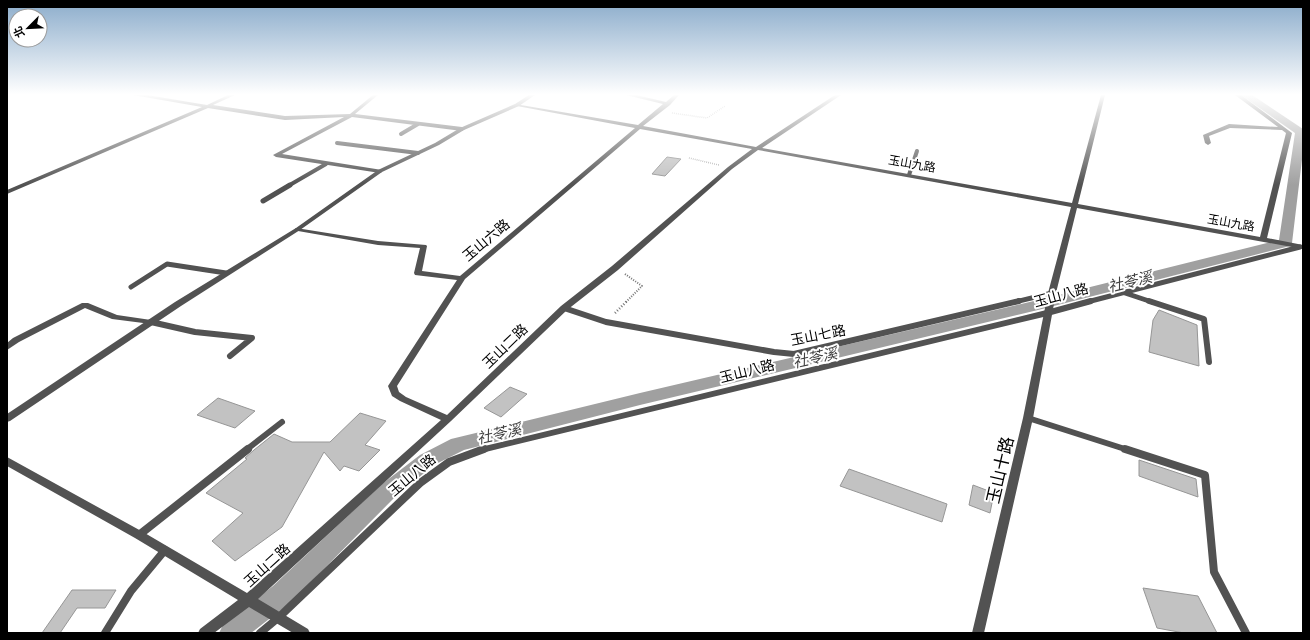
<svg xmlns="http://www.w3.org/2000/svg" width="1310" height="640" font-family="Roboto,'Noto Sans TC',sans-serif">
	<style>
		.lines { fill: none; stroke-linecap: round; stroke-linejoin: round }
		.canal { fill: #a0a0a0; fill-rule: evenodd }
		.building { fill: #c2c2c2; stroke: #969696 }
		.path-far2 { stroke: #747474; stroke-width: 1.5; stroke-dasharray: 0.5 1.5; stroke-linecap: butt }
		.path-far1 { stroke: #747474; stroke-width: 2; stroke-dasharray: 1 1.5; stroke-linecap: butt }
		.path { stroke: #747474; stroke-width: 2.5; stroke-dasharray: 1 2; stroke-linecap: butt }
		.service-far3 { stroke: #525252; stroke-width: 4 }
		.service-far2 { stroke: #525252; stroke-width: 5 }
		.service-far1 { stroke: #525252; stroke-width: 6 }
		.service { stroke: #525252; stroke-width: 8 }
		.minor { fill: #525252; fill-rule: evenodd }
		.tertiary { fill: #525252; fill-rule: evenodd }
		.labels { text-anchor: middle; stroke-width: 4; stroke-linejoin: round; paint-order: stroke }
		.far-street-label { font-size: 12px; fill: #000; stroke: #fff }
		.street-label { font-size: 14px; fill: #000; stroke: #fff }
		.water-label { font-size: 15px; font-style: italic; fill: #414141; stroke: #fff }
		.near-street-label { font-size: 17px; fill: #000; stroke: #fff }
	</style>
	<rect width="100%" height="100%" fill="#fff"/>
	<g class="lines">
		<path class="canal" d="M1241,95H1252L1303,129V151L1292,243L1290,246L1038,310L640,405L464,450L434,465L396,496L291,602L251,633H219L223,625L273,586L382,484L420,455L451,439L640,393L1038,300L1279,240L1295,133Z"/>
	</g>
	<g class="building">
		<path d="M667,157L681,159L665,176L652,174Z"/>
		<path d="M1159,310L1197,325L1199,366L1149,352L1153,320Z"/>
		<path d="M510,387L527,394L501,417L484,408Z"/>
		<path d="M218,398L255,411L235,428L197,415Z"/>
		<path d="M360,413L386,421L365,445L380,450L359,471L344,466L340,471L324,452L282,527L235,561L212,541L243,513L206,493L247,459L245,458L254,450L274,434L292,442H330Z"/>
		<path d="M1139,460L1196,479L1198,497L1139,476Z"/>
		<path d="M849,469L947,504L942,522L840,486Z"/>
		<path d="M973,485L994,493L990,513L969,505Z"/>
		<path d="M1143,588L1198,596L1217,633H1184L1157,628Z"/>
		<path d="M72,590H116L105,608H77L60,633H42Z"/>
	</g>
	<g class="lines">
		<g class="path-far2">
			<path d="M672,113L707,118L725,106"/>
			<path d="M689,158L719,165"/>
		</g>
		<path class="path-far1" d="M625,274L642,286L626,302"/>
		<path class="path" d="M615,313L627,301"/>
		<g class="service-far3">
			<path d="M401,134L418,124"/>
			<path d="M337,143L418,153"/>
			<path d="M909,175L917,151"/>
			<path d="M288,186L326,164"/>
		</g>
		<g class="service-far2">
			<path d="M263,201L290,185"/>
			<path d="M131,287L167,264L226,273"/>
			<path d="M1122,292L1152,302"/>
			<path d="M1015,302L1052,293"/>
			<path d="M1087,302L1300,247"/>
		</g>
		<g class="service-far1">
			<path d="M1149,301L1204,319L1209,362"/>
			<path d="M564,308L606,322L774,352L794,354L1019,301"/>
			<path d="M151,322L195,332L252,338L230,356"/>
			<path d="M1028,418L1128,450"/>
			<path d="M246,450L282,422"/>
			<path d="M481,450L1047,313L1091,301"/>
		</g>
		<g class="service">
			<path d="M1125,449L1205,475L1214,572L1246,633"/>
			<path d="M139,535L248,449"/>
			<path d="M105,633L131,591L165,550"/>
			<path d="M260,633L278,618L420,483L449,462L484,449"/>
		</g>
		<g class="minor">
			<path d="M133,95H147L207,105L228,95H235L213,105L285,116L350,114L373,95H378L355,114L462,127L465,129L462,131L352,117L282,154L382,170V172L380,173L276,157L273,155L344,117L285,120L208,108L7,194V190L202,107Z"/>
			<path d="M626,95H636L666,102L674,95H679L670,105L643,126L756,147L835,95H841L762,148L1072,203L1101,95H1105L1078,204L1260,237L1286,133L1282,130L1230,128L1209,136L1211,143L1208,145L1205,143L1203,135L1229,124L1278,127L1235,95H1241L1292,133L1267,238L1303,245V249L1077,208L1056,293L1033,418L984,633H972L1023,418L1048,293L1071,207L758,150L732,169L618,270L567,310L451,421L258,599L308,629L310,633H293L249,607L214,633H198L200,629L238,600L135,538L7,466V457L143,532L247,593L441,420L400,401L392,396L388,386L457,280L415,275L414,273L420,248L378,245L298,231L295,229L296,228L378,241L426,245L427,246L422,271L460,276L635,128L517,106H515V104L638,125L663,104ZM640,129L752,149L728,167L612,266L561,306L447,415L406,397L399,392L397,386L465,279Z"/>
			<path d="M82,303H88L117,315L151,320L155,322L151,324L112,319L85,308L19,342L7,350V343L13,338Z"/>
		</g>
		<path class="tertiary" d="M529,95H535L519,106L464,130L439,145L382,172L300,230L181,306L10,421L7,422V414L175,302L296,228L378,170L435,143L460,128L515,104Z"/>
	</g>
	<linearGradient id="sky" x2="0" y2="1"><stop stop-color="#8baccb"/><stop offset="0.51" stop-color="#fff"/><stop offset="1" stop-color="#fff" stop-opacity="0"/></linearGradient>
	<rect width="1310" height="185" fill="url(#sky)"/>
	<g class="labels">
		<g class="far-street-label">
			<text transform="translate(912 164) rotate(10)" y="4">玉山九路</text>
			<text transform="translate(1231 223) rotate(10)" y="4">玉山九路</text>
		</g>
		<g class="street-label">
			<text transform="translate(486 240) rotate(-40)" y="5">玉山六路</text>
			<text transform="translate(1061 295) rotate(-15)" y="5">玉山八路</text>
			<text transform="translate(818 335) rotate(-11)" y="5">玉山七路</text>
			<text transform="translate(505 346) rotate(-44)" y="5">玉山二路</text>
			<text transform="translate(747 371) rotate(-14)" y="5">玉山八路</text>
			<text transform="translate(412 475) rotate(-40)" y="5">玉山八路</text>
			<text transform="translate(267 565) rotate(-42)" y="5">玉山二路</text>
		</g>
		<g class="water-label">
			<text transform="translate(1130 282) rotate(-14)" y="5">社苓溪</text>
			<text transform="translate(815 358) rotate(-13)" y="5">社苓溪</text>
			<text transform="translate(499 434) rotate(-13)" y="5">社苓溪</text>
		</g>
		<g class="near-street-label">
			<text transform="translate(1000 470) rotate(-77)" y="6">玉山十路</text>
		</g>
	</g>
	<rect width="1310" height="640" fill="none" stroke="#000000" stroke-width="16"/>
	<g transform="translate(28 28) rotate(246)"><circle r="19" fill="#ffffff" stroke="#999999"/>
	<path d="M0-3L7 15L0 10L-7 15Z" fill="#000000"/>
	<text y="-6" font-size="11" font-weight="bold" text-anchor="middle" fill="#000000">北</text>
	</g>
</svg>
